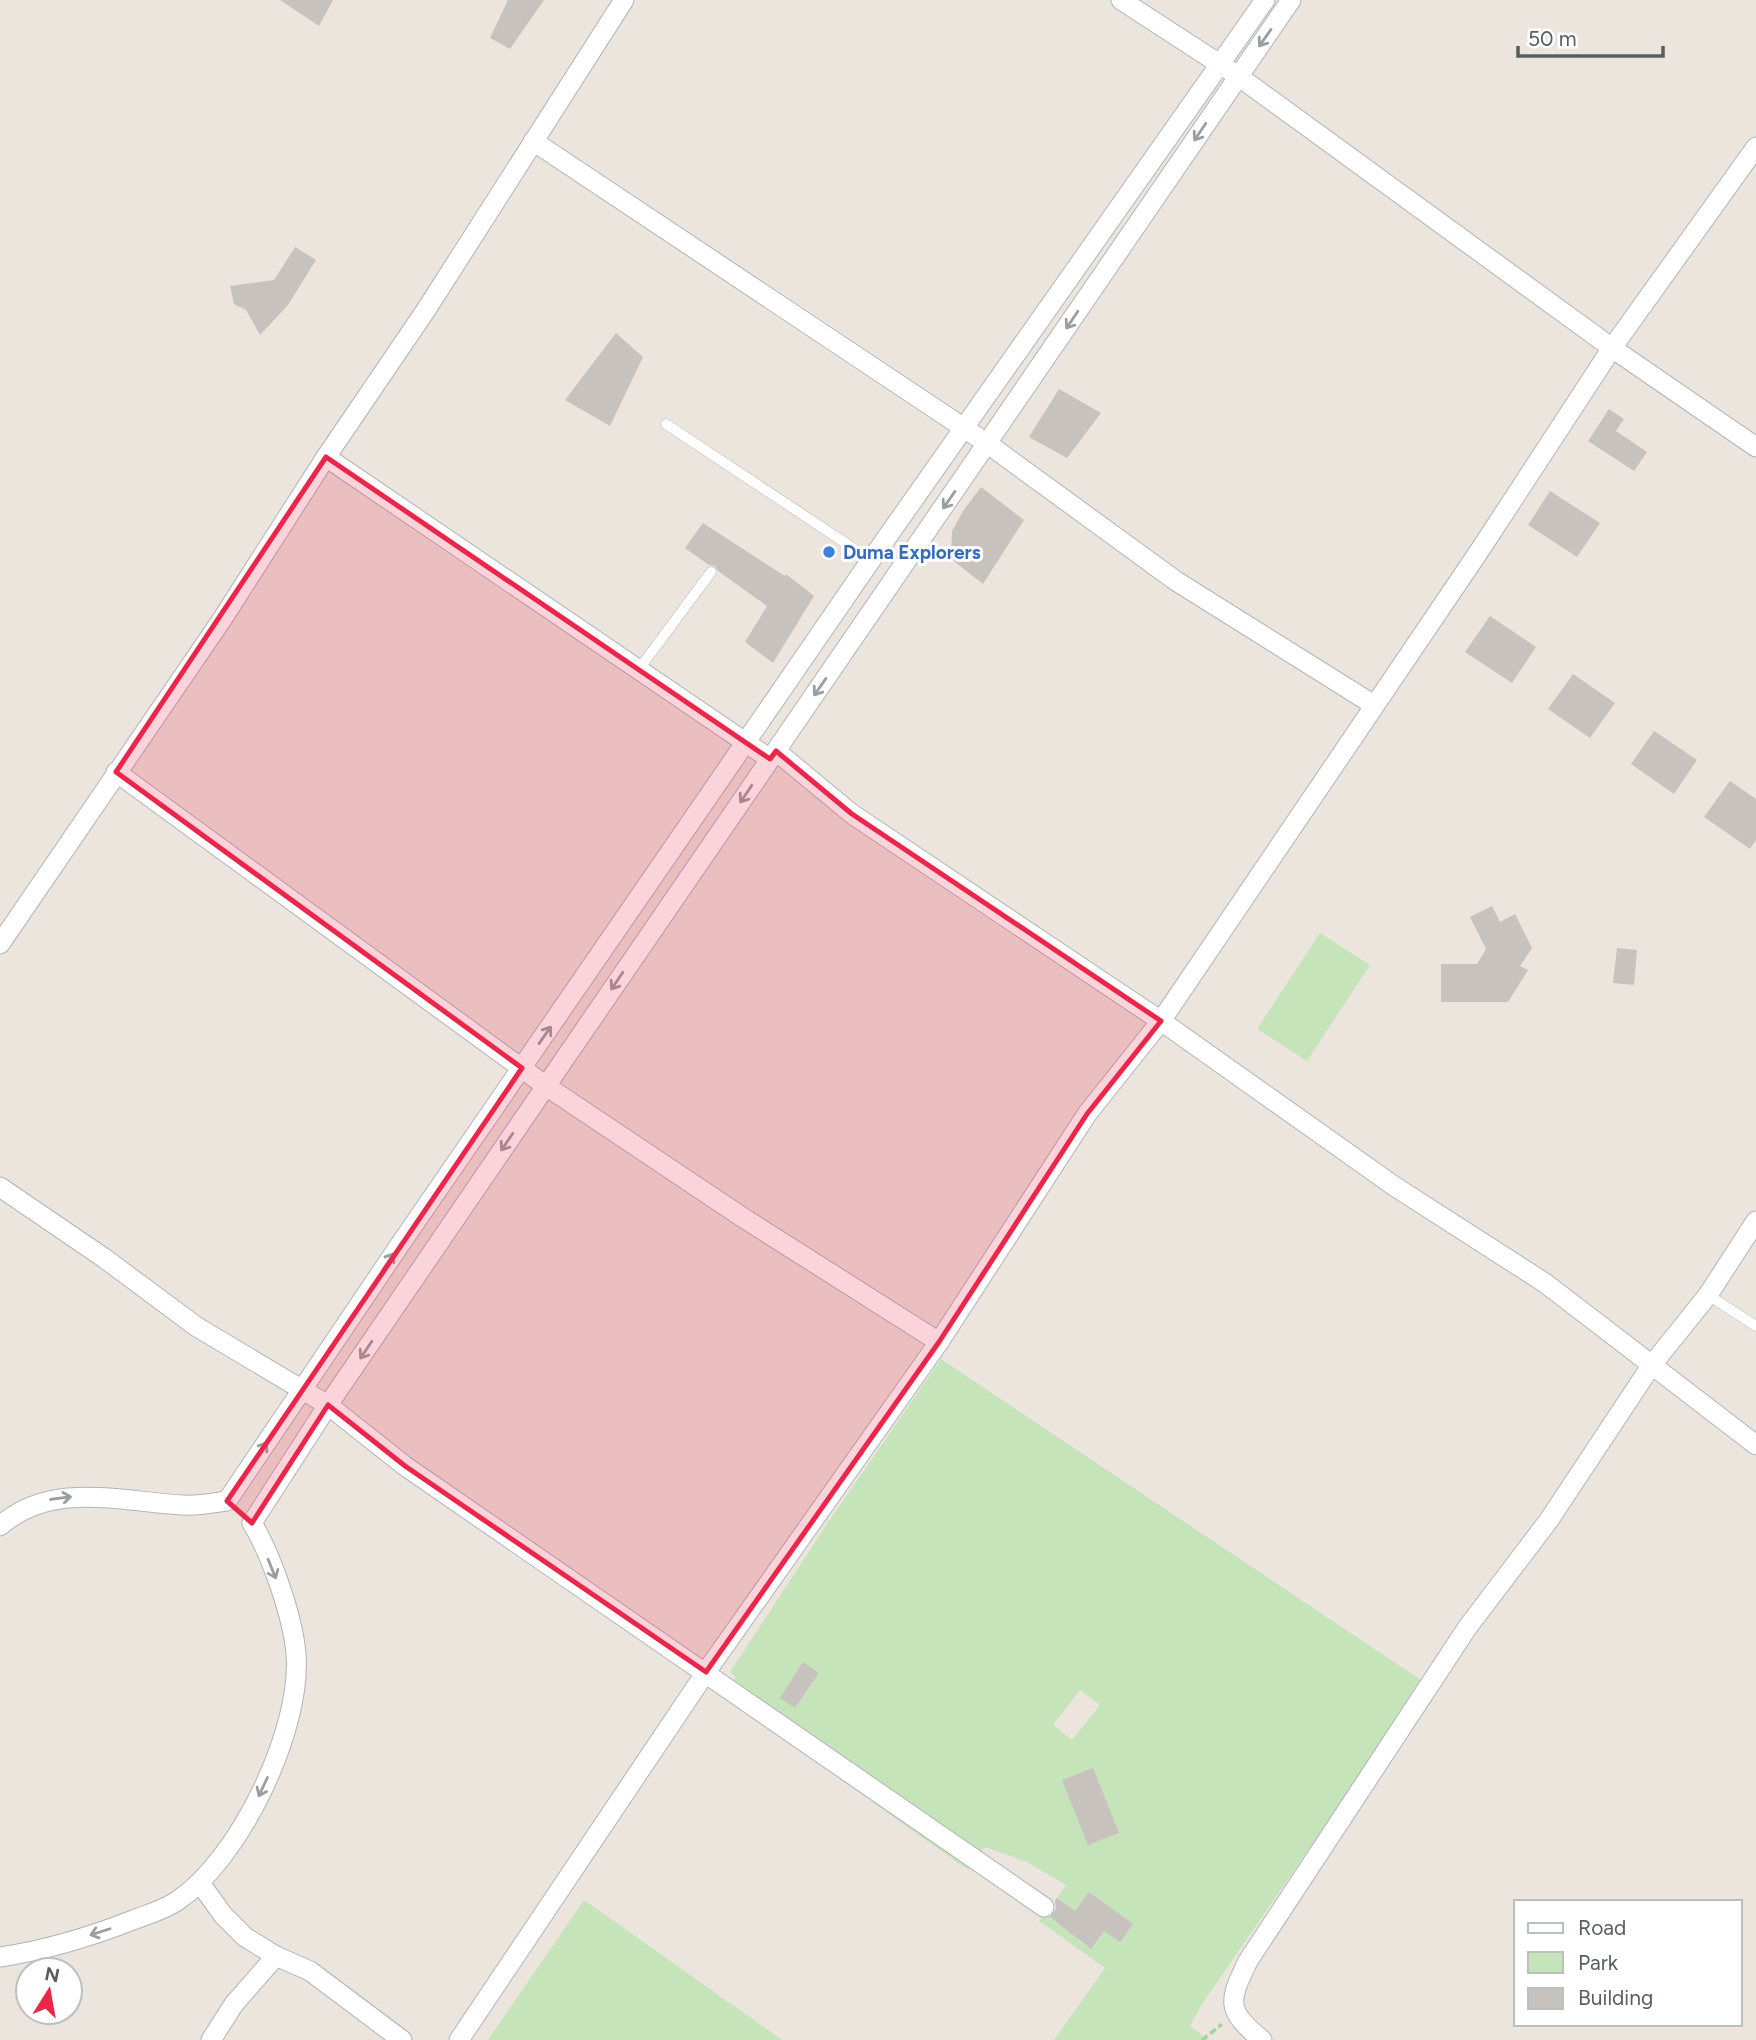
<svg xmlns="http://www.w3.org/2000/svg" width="1756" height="2040" font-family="Figtree,sans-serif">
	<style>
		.green { fill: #c5e4ba; fill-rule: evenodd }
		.building { fill: #c8c2be }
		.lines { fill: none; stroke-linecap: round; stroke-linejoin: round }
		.lane-casing { stroke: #b0b4b7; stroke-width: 11 }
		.street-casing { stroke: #b0b4b7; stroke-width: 21 }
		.path { stroke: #9dd69d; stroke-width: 3.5; stroke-dasharray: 7 3.5; stroke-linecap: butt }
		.lane { stroke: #fff; stroke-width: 10 }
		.street { stroke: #fff; stroke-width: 19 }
		.oneway { stroke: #9b9ea0 }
		.marked { fill: #ec254b; fill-opacity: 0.2; stroke: #ec254b; stroke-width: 5; stroke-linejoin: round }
		.shop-dot { fill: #3f7fe0; stroke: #fff; stroke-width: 2.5 }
		.labels { text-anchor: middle; stroke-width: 6; stroke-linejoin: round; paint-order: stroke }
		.shop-label { font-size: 19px; font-weight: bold; fill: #366cbe; stroke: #fff; text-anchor: start }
	</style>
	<rect width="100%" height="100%" fill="#ece5de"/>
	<g class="green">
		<path d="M1320,933L1370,965L1307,1061L1257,1029Z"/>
		<path d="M941,1359L1424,1682L1200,2007L1190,2026L1209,2040H1054L1105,1968L1039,1921L1045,1914L1067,1929L1089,1925L1078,1940L1091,1949L1102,1934L1091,1925L1105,1904L1089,1892L1075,1911L1057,1898L1066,1885L1027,1862L985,1847L968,1870L722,1695L736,1677L730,1672L831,1518ZM803,1663L819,1673L795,1708L780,1698ZM1080,1690L1100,1705L1072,1740L1053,1725Z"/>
		<path d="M584,1900L782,2040H488Z"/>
	</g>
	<g class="building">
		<path d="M280,0H333L319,26Z"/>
		<path d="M508,0H544L510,49L490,38Z"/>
		<path d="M295,247L316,260L288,305L260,335L246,310L234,304L230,286L274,280Z"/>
		<path d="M616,333L643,357L610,426L565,400Z"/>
		<path d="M1059,389L1101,413L1067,458L1029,437Z"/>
		<path d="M1609,409L1624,419L1616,431L1647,452L1634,471L1588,441Z"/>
		<path d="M981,487L1024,520L983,584L951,559L952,531L963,511Z"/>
		<path d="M1550,491L1600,523L1577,557L1528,525Z"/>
		<path d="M703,523L785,576L786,574L814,596L773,663L745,642L767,606L718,571L715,566L709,565L685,548Z"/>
		<path d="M1490,616L1536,647L1512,683L1465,652Z"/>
		<path d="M1573,674L1615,703L1590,738L1548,709Z"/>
		<path d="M1654,731L1697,760L1674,794L1631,764Z"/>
		<path d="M1730,781L1756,799V840L1750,849L1704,817Z"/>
		<path d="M1492,906L1500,922L1515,914L1532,948L1520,966L1528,970L1508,1002H1441V964H1477L1486,949L1470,917Z"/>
		<path d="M1617,948L1637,950L1634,985L1613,983Z"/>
		<path d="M803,1662L819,1673L795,1708L780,1698Z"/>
		<path d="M1093,1768L1119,1833L1088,1845L1062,1780Z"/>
		<path d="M1089,1892L1133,1924L1120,1942L1104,1931L1091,1949L1050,1917L1056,1909L1055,1901L1057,1898L1075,1911Z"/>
	</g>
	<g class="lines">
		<defs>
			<g id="lane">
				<path d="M666,424L871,560"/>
				<path d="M639,669L711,572"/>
				<path d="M1708,1295L1756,1326"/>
			</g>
			<g id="street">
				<path d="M1121,0L1238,76L1612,348L1756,447"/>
				<path d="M533,141L988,444L1176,581L1374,705"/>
				<path d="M326,457L770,759"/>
				<path d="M776,751L852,814L1161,1021L1394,1186L1545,1283L1756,1445"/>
				<path d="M116,772L546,1086L742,1217L939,1342"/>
				<path d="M0,944L221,621L326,457L426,310L624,0"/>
				<path d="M0,1187L104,1258L197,1327L328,1405L405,1466L1044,1907"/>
				<path d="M0,1526C52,1480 122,1502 183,1505C198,1506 212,1503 227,1501L399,1246L871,560L1265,0"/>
				<path d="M200,1883L223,1915L245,1937L276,1956L310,1971L402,2040"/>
				<path d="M0,1957C46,1950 90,1937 133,1920C148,1914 164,1910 177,1901C240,1859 302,1729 296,1654C293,1617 271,1554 252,1523L328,1405L546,1086L1291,0"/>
				<path d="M211,2040L234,2004L276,1956"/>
				<path d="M459,2040L706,1672L939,1342L1087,1114L1161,1021L1480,550L1612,348L1756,147"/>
				<path d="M1262,2040C1226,2010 1228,2002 1248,1961L1467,1628L1549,1520L1651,1366L1708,1295L1756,1221"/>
			</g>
		</defs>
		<use href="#lane" class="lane-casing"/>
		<use href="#street" class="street-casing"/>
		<path class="path" d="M1202,2040L1222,2024"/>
		<use href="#lane" class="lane"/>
		<use href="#street" class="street"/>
	</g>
	<defs><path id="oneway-shaft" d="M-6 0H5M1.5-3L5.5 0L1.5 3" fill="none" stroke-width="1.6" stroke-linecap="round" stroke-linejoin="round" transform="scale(1.75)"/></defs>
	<g class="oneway">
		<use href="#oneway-shaft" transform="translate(1265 38) rotate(125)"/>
		<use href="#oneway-shaft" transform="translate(1200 132) rotate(124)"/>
		<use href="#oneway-shaft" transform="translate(1072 320) rotate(124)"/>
		<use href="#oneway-shaft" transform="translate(949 500) rotate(125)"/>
		<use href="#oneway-shaft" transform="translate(820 687) rotate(125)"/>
		<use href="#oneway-shaft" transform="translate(746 794) rotate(124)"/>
		<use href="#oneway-shaft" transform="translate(617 981) rotate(124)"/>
		<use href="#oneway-shaft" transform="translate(545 1035) rotate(-55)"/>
		<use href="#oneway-shaft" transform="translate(507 1142) rotate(124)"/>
		<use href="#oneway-shaft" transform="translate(388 1262) rotate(-57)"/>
		<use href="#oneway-shaft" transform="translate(366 1350) rotate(124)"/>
		<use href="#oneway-shaft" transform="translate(261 1451) rotate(-55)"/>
		<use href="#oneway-shaft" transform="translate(61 1498) rotate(-8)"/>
		<use href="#oneway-shaft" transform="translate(272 1569) rotate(68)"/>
		<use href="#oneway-shaft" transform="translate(263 1787) rotate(115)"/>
		<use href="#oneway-shaft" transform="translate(100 1932) rotate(162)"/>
	</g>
	<path class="marked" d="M326,457L770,759L776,751L852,814L1161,1021L1087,1114L939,1342L706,1672L405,1466L328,1405L252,1523L227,1501L522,1068L116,772Z"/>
	<circle class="shop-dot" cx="829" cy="552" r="7"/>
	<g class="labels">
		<g class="shop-label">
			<text x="843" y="559">Duma Explorers</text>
		</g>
	</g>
	<rect x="1514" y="1900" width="228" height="126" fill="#ffffff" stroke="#bcbfbf" stroke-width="2"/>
	<rect x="1528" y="1923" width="35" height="10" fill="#ffffff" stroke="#bcbfbf" stroke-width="2"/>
	<text x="1578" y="1935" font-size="21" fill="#585e60">Road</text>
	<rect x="1528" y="1952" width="35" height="21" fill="#c5e4ba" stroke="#bcbfbf" stroke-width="2"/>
	<text x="1578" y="1970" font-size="21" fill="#585e60">Park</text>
	<rect x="1528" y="1988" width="35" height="21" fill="#c8c2be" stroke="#bcbfbf" stroke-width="2"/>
	<text x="1578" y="2005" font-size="21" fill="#585e60">Building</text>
	<g transform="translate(49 1991) rotate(11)"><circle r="33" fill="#ffffff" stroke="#bcbfbf" stroke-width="2"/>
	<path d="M0-5L12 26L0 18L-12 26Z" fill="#ec254b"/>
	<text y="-10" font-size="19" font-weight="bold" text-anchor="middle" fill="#585e60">N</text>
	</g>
	<path d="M1518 46v10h145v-10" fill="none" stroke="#585e60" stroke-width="3.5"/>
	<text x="1528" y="46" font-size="21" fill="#585e60" stroke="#ffffff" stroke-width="5" paint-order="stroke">50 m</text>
</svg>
